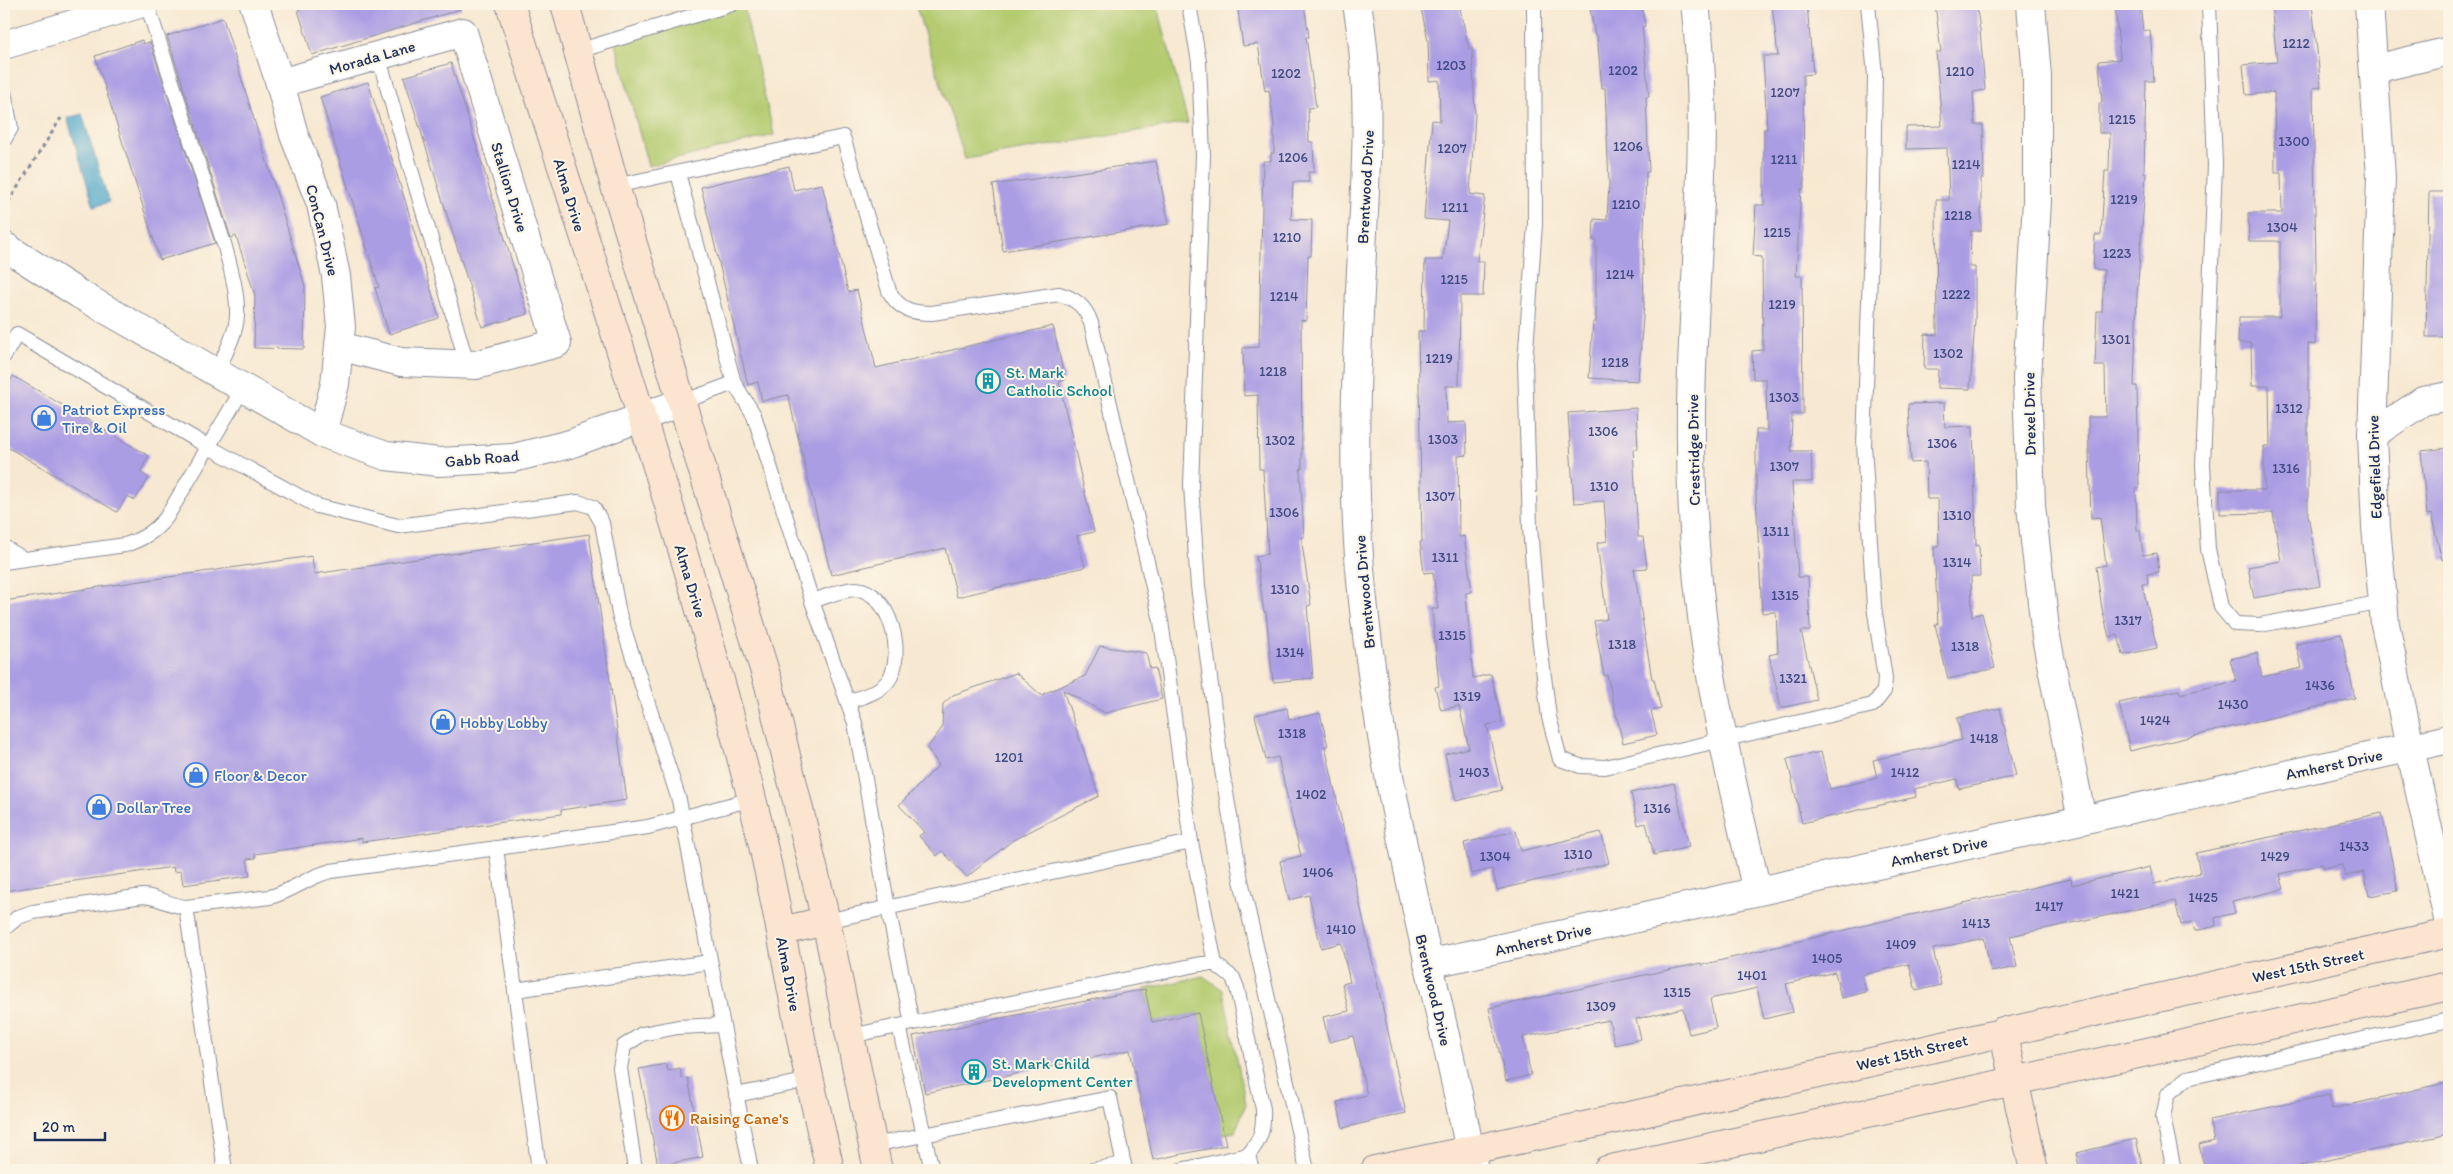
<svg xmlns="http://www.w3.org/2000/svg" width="2453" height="1174" font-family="Itim,sans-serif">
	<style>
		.green { fill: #b4cb70; stroke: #687d67 }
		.water { fill: #4ca6ca; stroke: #346a94 }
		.building { fill: #ab9de4 }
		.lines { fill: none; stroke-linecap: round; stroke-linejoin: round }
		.lane-casing { stroke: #898c98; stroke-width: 16 }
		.street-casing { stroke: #898c98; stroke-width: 30 }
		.secondary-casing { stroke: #898c98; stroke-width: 30 }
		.path { stroke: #898c98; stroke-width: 3; stroke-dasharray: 4 4; stroke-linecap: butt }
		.lane { stroke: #fff; stroke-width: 14 }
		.street { stroke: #fff; stroke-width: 28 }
		.secondary { stroke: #fce5d0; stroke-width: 28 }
		.labels { text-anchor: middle; stroke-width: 4; stroke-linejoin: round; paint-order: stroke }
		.number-label { font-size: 14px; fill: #3f4a80 }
		.street-label { font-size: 16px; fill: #1b2f5e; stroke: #fcf5e5 }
		.culture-label { font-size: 16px; fill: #0d838f; stroke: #fcf5e5; text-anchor: start }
		.shop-label { font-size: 16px; fill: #366cbe; stroke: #fcf5e5; text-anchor: start }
		.food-label { font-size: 16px; fill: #c56008; stroke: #fcf5e5; text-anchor: start }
	</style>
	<rect width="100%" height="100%" fill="#fcf5e5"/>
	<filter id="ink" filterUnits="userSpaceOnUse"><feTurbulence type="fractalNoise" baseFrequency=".02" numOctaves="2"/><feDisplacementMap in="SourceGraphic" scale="10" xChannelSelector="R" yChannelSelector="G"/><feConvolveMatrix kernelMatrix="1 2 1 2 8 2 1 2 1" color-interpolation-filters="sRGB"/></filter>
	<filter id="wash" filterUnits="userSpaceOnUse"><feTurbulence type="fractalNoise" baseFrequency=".0096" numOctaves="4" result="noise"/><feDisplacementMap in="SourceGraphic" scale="20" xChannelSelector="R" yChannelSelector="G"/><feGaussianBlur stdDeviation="1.12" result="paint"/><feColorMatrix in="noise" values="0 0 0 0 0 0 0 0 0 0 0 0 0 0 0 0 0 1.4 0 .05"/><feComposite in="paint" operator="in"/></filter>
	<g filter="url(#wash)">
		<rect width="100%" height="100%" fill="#f7e8d1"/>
		<g class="green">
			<path d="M739,4H743L774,135L648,166L615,41Z"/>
			<path d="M915,4H1157L1188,123L965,159Z"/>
			<path d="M1203,976L1223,990L1246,1104L1235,1132L1223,1134L1198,1013L1152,1022L1145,989Z"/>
		</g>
		<path class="water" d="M82,114L109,202L94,207L67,118Z"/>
		<g id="blocks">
			<g class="building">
				<path d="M317,4H461V9L312,55L298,10Z"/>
				<path d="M1237,4H1304L1309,37H1306L1316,107L1308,108L1309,142H1313L1314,172H1308L1309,182H1293L1291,219L1312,220L1311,256H1308L1306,321L1301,320L1302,469H1300L1304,537H1301L1311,605L1307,606L1313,678L1273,682L1266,612H1264L1256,556L1268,554L1263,469H1259L1258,395L1244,396L1243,348L1259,347L1263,161H1271V153H1274V123L1269,90L1265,91L1258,44L1243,46Z"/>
				<path d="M1420,4H1459L1469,49L1472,48L1475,115L1470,194L1485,196L1477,261H1484L1483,296H1460L1459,386H1446L1447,423L1466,422L1467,455L1458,456L1459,537L1464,536L1472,592L1466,593L1473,678L1491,674L1502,722L1487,725L1502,790L1456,801L1445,754L1469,748L1459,706L1441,710L1435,687L1439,686L1432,609H1438L1433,572L1424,573L1420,542H1422L1418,331H1424L1425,260H1443L1448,221L1424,219L1432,120L1440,121L1439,80L1429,81L1428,40Z"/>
				<path d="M1589,4H1641L1645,26L1642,27L1649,97H1646L1649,172H1646L1643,258L1644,305L1638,381L1589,378L1593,322H1596V240H1593L1594,219L1607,220L1609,184L1605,88H1602L1597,35H1595Z"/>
				<path d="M1772,4H1807L1813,74L1803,75L1804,189H1801L1796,276H1802L1803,414H1792L1791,451H1811L1812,482H1792L1798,577H1808L1810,631H1801L1817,700L1781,708L1769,655L1778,653L1776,612L1762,613L1756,494V430H1767L1766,379H1753L1752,351L1763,350L1762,257L1753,256L1756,205H1764V129H1767L1763,56H1778Z"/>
				<path d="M1935,4H1976L1980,30L1985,90L1973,92L1975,125H1983L1984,178H1981V231H1971L1970,267H1975V321L1970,389L1937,388L1938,369H1924L1925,334L1937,335L1936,200H1949L1947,148L1906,149V127L1942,126L1936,52H1941Z"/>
				<path d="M2115,4H2140L2143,31L2150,30L2154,81H2146L2144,173H2146L2137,295L2134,386H2137L2139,489H2136L2137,530H2140L2143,555L2157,553L2159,572L2147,574L2148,584H2142L2157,648L2123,655L2118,635L2109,637L2102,609L2096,567L2106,565L2100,517L2091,518L2088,417H2106L2105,366H2095L2097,311H2102L2104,270L2093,269L2095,235H2101L2105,171H2109L2110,133H2099V103H2102L2099,61L2120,59Z"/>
				<path d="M2271,4H2312L2321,87L2313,88L2316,267L2315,345L2308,344V515L2320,586L2254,598L2248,567L2281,561L2273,513L2220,514V490H2264V447H2270L2269,386H2252L2251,343H2238L2239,317H2280V241H2249L2248,213H2282L2281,173H2275L2274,92L2246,95L2243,65L2277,62Z"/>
				<path d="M223,18L305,286L304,349L254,348L255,295L236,236L231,238L167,36Z"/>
				<path d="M142,40L143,44L150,42L215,243L160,260L95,56Z"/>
				<path d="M451,63L528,314L482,327L404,77Z"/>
				<path d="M368,82L408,210L439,318L389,334L375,288L379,287L320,97Z"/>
				<path d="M1156,161L1169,224L1003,251L993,185Z"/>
				<path d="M789,166L794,190L822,184L848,292L857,290L876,368L1053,326L1065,380L1059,382L1094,532L1077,536L1085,567L957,597L945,548L831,575L788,395L762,401L758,382L748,385L701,187Z"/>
				<path d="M2429,192H2449V337H2426Z"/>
				<path d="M13,376L149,456L140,472L149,478L135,500L127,496L117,512L4,445V391Z"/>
				<path d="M1944,403L1945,427L1973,426L1976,546L1979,545L1980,576H1971L1972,616L1982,613L1995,668L1948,679L1935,624H1938L1934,547H1939L1938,499H1927L1926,462L1911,463L1908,404Z"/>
				<path d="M1636,408L1638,449H1633L1638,537H1643L1647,568L1634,569L1652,679H1654L1661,709L1651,711L1657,735L1623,743L1607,675L1604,676L1594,621L1607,619L1597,543L1607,541L1604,501L1574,503L1568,413Z"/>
				<path d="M2449,448V559L2442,560L2431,514L2427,515L2421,451Z"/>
				<path d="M589,534L627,800L561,810V814L362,842V838L255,854L256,858L247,859L250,876L183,885L181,871L174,872L173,867L4,891V601L312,556L314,574Z"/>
				<path d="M2341,634L2355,698L2130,751L2119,703L2179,690L2180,694L2236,681L2230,659L2257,653L2262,677L2302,668L2296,644Z"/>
				<path d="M1100,646L1146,653L1150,669L1155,668L1162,699L1105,713L1063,690L1099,796L1013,840L967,877L942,851L937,856L919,836L924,832L899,805L939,765L927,748L942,728L943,704L953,695L1016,673L1041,695L1085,676Z"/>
				<path d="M1287,708L1289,720L1320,713L1328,746H1325L1406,1113L1343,1128L1337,1102L1367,1095L1353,1036L1329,1042L1323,1017L1349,1011L1342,984L1350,982L1341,943L1321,948L1309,895L1289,900L1280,861L1301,856L1278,757L1266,760L1255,715Z"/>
				<path d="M2000,708L2016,776L1959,789L1957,779L1914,789L1916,797L1802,823L1787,759L1821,752L1830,789L1877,778L1873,760L1962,740L1957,718Z"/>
				<path d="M1674,783L1689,847L1654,855L1646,823L1638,825L1631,793Z"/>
				<path d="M2382,813L2398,891L2369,896L2364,872L2345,876L2342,865L2324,868L2323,864L2280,874L2284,889L2232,901L2235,913L2215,918L2216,926L2195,931L2192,922L2181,925L2175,901L2010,936L2017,967L1991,972L1984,938L1933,949L1941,985L1916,991L1909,964L1862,975L1866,992L1841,998L1835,972L1786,984L1793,1012L1764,1019L1757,988L1710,999L1716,1028L1689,1034L1683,1008L1636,1019L1641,1039L1615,1045L1609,1020L1523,1037L1531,1075L1506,1081L1489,1008L1701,963L1702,965L1866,925L2071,879L2072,885L2150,867L2154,884L2200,873L2196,853Z"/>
				<path d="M1516,831L1521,851L1601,832L1609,863L1497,890L1492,869L1471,874L1464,843Z"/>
				<path d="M1145,989L1152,1022L1198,1013L1226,1145L1153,1160L1130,1050L925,1093L913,1036Z"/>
				<path d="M666,1064L668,1071L680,1068L682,1079L688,1078L703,1157L658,1166L639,1069Z"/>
				<path d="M2449,1082V1134L2281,1170H2205L2199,1145L2214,1141L2209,1120L2329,1095L2332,1109Z"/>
				<path d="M2136,1139L2143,1170H2080L2076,1153Z"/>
			</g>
		</g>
	</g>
	<g filter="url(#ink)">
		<use href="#blocks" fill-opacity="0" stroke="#898c98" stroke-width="1"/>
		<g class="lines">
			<defs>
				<g id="lane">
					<path d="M147,4L225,247C231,270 238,293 237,316C236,335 224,355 217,372"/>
					<path d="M1189,4L1199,62L1203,155L1191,486L1198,586L1222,770L1241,880L1307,1170"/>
					<path d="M1534,4L1535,224L1525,363L1530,527L1538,628L1549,717L1560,759L1580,766L1605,767L1873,705L1884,691L1885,678L1874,606L1864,445L1873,185L1875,75L1868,4"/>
					<path d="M2209,4L2215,165L2203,465L2208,549L2221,607L2235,624L2260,625L2383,602"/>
					<path d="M578,51L732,4"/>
					<path d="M378,55L467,364"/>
					<path d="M4,92L11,128L4,140"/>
					<path d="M678,173L734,383L754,415L812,601L855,723L888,908L912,1023"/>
					<path d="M615,186L843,137L889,291C899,310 912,313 932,313L1059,294C1076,299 1085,306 1091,323L1161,621L1191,842"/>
					<path d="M4,356L17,334L207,446L317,506L398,526L578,502L593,507L602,523L619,614L679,800L751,1170"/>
					<path d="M682,402L734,383"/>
					<path d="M4,547L24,559"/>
					<path d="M4,562L125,545C143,539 154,532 166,518L242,390"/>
					<path d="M812,601C826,597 842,589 856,589C891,591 906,657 888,681C878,693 861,697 848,702"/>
					<path d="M496,848L515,990"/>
					<path d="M186,907L225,1170"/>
					<path d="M826,921L1191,842L1215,964"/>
					<path d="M4,929L18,917L33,912L143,896C159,897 171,906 186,907L270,897C293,891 309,876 331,871L648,827L752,799"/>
					<path d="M899,1026L932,1170"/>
					<path d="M850,1036L1201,964H1215L1233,978L1237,988L1263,1109C1264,1128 1261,1140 1248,1155L1252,1170"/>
					<path d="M736,1095L810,1080"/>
					<path d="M873,1145L1110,1098L1125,1170"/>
					<path d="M539,1170L515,990L710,962"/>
					<path d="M635,1170L620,1068L624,1046L642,1034L678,1027L722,1025"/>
					<path d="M1092,1170L1124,1164"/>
					<path d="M1181,1170L1248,1155"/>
					<path d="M2174,1170L2163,1117L2168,1094L2187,1078L2449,1020"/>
				</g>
				<g id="street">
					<path d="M254,4L280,83L294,135L321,204L336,276L341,327L335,384L322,433"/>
					<path d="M1357,4C1372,87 1366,168 1362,252C1357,348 1352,445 1358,542C1372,756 1432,961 1474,1170"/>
					<path d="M1695,4C1712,140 1692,276 1691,412C1690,493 1695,578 1708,658C1721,737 1739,814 1757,891"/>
					<path d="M2031,4L2037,76V201L2027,378L2031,506L2046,637L2082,820"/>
					<path d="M2369,4L2381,177L2372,435L2376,527L2385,624L2410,748L2449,923"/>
					<path d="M4,45L139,4"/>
					<path d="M2375,69L2449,51"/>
					<path d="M280,83L463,32L557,343L476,365L401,362L339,346"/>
					<path d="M4,246L79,294L322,433L386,456L439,462L513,458L570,444L682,402"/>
					<path d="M2372,435L2423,401L2449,396"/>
					<path d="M1428,964L2449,739"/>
				</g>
				<g id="secondary">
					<path d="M510,4C593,267 682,528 751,795C771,874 785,954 800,1033C809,1079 820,1125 830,1170"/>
					<path d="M565,4L615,186L769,685L826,921L878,1170"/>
					<path d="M781,931L826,921"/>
					<path d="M2003,1031L2034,1170"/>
					<path d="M1375,1170L1580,1127L2449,933"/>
					<path d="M1607,1170L2449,986"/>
				</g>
			</defs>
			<use href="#lane" class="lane-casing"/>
			<use href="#street" class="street-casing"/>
			<use href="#secondary" class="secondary-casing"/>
			<path class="path" d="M4,209L61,118"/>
			<use href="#lane" class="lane"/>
			<use href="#street" class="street"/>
			<use href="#secondary" class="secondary"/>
		</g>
	</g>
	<defs>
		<symbol id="building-ring" viewBox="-11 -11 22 22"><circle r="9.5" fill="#fcf5e5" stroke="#0f9aa8" stroke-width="1.5"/><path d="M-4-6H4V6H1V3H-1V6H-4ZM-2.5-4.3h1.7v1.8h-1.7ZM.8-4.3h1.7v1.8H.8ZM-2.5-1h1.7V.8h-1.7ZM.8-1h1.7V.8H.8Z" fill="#0f9aa8"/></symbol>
		<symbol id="shop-ring" viewBox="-11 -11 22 22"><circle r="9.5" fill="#fcf5e5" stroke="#3f7fe0" stroke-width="1.5"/><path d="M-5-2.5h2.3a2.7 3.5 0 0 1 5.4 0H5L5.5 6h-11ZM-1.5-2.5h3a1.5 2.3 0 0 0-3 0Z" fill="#3f7fe0"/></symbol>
		<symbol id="restaurant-ring" viewBox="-11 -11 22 22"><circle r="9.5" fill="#fcf5e5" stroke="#e8710a" stroke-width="1.5"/><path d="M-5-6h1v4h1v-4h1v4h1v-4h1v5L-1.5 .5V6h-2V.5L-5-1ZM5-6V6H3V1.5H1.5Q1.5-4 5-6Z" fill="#e8710a"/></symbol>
	</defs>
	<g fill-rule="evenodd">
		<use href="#building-ring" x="974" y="367" width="28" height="28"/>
		<use href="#shop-ring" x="30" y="404" width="28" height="28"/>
		<use href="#shop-ring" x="429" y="708" width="28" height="28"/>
		<use href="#shop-ring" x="182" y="761" width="28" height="28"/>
		<use href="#shop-ring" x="85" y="793" width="28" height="28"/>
		<use href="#building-ring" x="960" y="1058" width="28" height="28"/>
		<use href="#restaurant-ring" x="658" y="1104" width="28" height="28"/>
	</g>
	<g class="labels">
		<g class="number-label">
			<text x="2296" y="48">1212</text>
			<text x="1451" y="70">1203</text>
			<text x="1623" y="75">1202</text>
			<text x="1960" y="76">1210</text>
			<text x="1286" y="78">1202</text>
			<text x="1785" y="97">1207</text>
			<text x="2122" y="124">1215</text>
			<text x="2294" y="146">1300</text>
			<text x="1628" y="151">1206</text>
			<text x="1452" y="153">1207</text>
			<text x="1293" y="162">1206</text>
			<text x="1784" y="164">1211</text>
			<text x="1966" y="169">1214</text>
			<text x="2124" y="204">1219</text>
			<text x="1626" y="209">1210</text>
			<text x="1455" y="212">1211</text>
			<text x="1958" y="220">1218</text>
			<text x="2282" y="232">1304</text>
			<text x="1777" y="237">1215</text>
			<text x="1287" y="242">1210</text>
			<text x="2117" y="258">1223</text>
			<text x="1620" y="279">1214</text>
			<text x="1454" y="284">1215</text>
			<text x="1956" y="299">1222</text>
			<text x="1284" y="301">1214</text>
			<text x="1782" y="309">1219</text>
			<text x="2116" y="344">1301</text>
			<text x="1948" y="358">1302</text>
			<text x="1439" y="363">1219</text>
			<text x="1615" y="367">1218</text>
			<text x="1273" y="376">1218</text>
			<text x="1784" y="402">1303</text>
			<text x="2289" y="413">1312</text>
			<text x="1603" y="436">1306</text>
			<text x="1443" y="444">1303</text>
			<text x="1280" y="445">1302</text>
			<text x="1942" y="448">1306</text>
			<text x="1784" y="471">1307</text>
			<text x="2286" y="473">1316</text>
			<text x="1604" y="491">1310</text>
			<text x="1440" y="501">1307</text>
			<text x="1284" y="517">1306</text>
			<text x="1957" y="520">1310</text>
			<text x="1776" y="536">1311</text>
			<text x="1445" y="562">1311</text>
			<text x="1957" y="567">1314</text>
			<text x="1285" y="594">1310</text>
			<text x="1785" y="600">1315</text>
			<text x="2128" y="625">1317</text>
			<text x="1452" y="640">1315</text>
			<text x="1622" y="649">1318</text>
			<text x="1965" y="651">1318</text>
			<text x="1290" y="657">1314</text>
			<text x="1793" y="683">1321</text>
			<text x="2320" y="690">1436</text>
			<text x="1467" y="701">1319</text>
			<text x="2233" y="709">1430</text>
			<text x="2155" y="725">1424</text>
			<text x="1292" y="738">1318</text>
			<text x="1984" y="743">1418</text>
			<text x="1009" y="762">1201</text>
			<text x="1474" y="777">1403</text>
			<text x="1905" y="777">1412</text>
			<text x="1311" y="799">1402</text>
			<text x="1657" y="813">1316</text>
			<text x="2354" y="851">1433</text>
			<text x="1578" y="859">1310</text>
			<text x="1495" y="861">1304</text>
			<text x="2275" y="861">1429</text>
			<text x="1318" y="877">1406</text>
			<text x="2125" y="898">1421</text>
			<text x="2203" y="902">1425</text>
			<text x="2049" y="911">1417</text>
			<text x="1976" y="928">1413</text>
			<text x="1341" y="934">1410</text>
			<text x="1901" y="949">1409</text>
			<text x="1827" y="963">1405</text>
			<text x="1752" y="980">1401</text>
			<text x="1677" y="997">1315</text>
			<text x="1601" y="1011">1309</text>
		</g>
		<g class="street-label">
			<text transform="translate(372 57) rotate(-16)" y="6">Morada Lane</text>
			<text transform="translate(510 187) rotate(73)" y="6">Stallion Drive</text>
			<text transform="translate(1365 187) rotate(-87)" y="6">Brentwood Drive</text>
			<text transform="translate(570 195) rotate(73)" y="6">Alma Drive</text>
			<text transform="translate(323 230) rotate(76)" y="6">ConCan Drive</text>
			<text transform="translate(2029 414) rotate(-91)" y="6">Drexel Drive</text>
			<text transform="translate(1693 450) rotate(-91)" y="6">Crestridge Drive</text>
			<text transform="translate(482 458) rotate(-5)" y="6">Gabb Road</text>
			<text transform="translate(2374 467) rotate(-92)" y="6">Edgefield Drive</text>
			<text transform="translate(691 581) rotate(73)" y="6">Alma Drive</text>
			<text transform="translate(1364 592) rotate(-95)" y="6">Brentwood Drive</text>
			<text transform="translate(2334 764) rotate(-12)" y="6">Amherst Drive</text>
			<text transform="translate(1939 851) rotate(-12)" y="6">Amherst Drive</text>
			<text transform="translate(1543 939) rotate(-13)" y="6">Amherst Drive</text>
			<text transform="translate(2308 965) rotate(-12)" y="6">West 15th Street</text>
			<text transform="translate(789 974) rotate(79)" y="6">Alma Drive</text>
			<text transform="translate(1434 990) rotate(77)" y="6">Brentwood Drive</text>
			<text transform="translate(1912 1052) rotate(-13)" y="6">West 15th Street</text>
		</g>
		<g class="culture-label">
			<text x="1006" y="378">St. Mark<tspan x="1006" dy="18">Catholic School</tspan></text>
			<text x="992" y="1069">St. Mark Child<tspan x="992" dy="18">Development Center</tspan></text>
		</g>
		<g class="shop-label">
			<text x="62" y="415">Patriot Express<tspan x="62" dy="18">Tire &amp; Oil</tspan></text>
			<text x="460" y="728">Hobby Lobby</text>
			<text x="214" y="781">Floor &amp; Decor</text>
			<text x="116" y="813">Dollar Tree</text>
		</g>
		<g class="food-label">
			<text x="690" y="1124">Raising Cane's</text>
		</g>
	</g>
	<rect width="2453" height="1174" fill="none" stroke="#fcf5e5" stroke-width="20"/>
	<path d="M35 1132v8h70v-8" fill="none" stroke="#1b2f5e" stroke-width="2.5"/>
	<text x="42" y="1132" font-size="15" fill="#1b2f5e" stroke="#fcf5e5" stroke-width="4" paint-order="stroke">20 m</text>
</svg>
